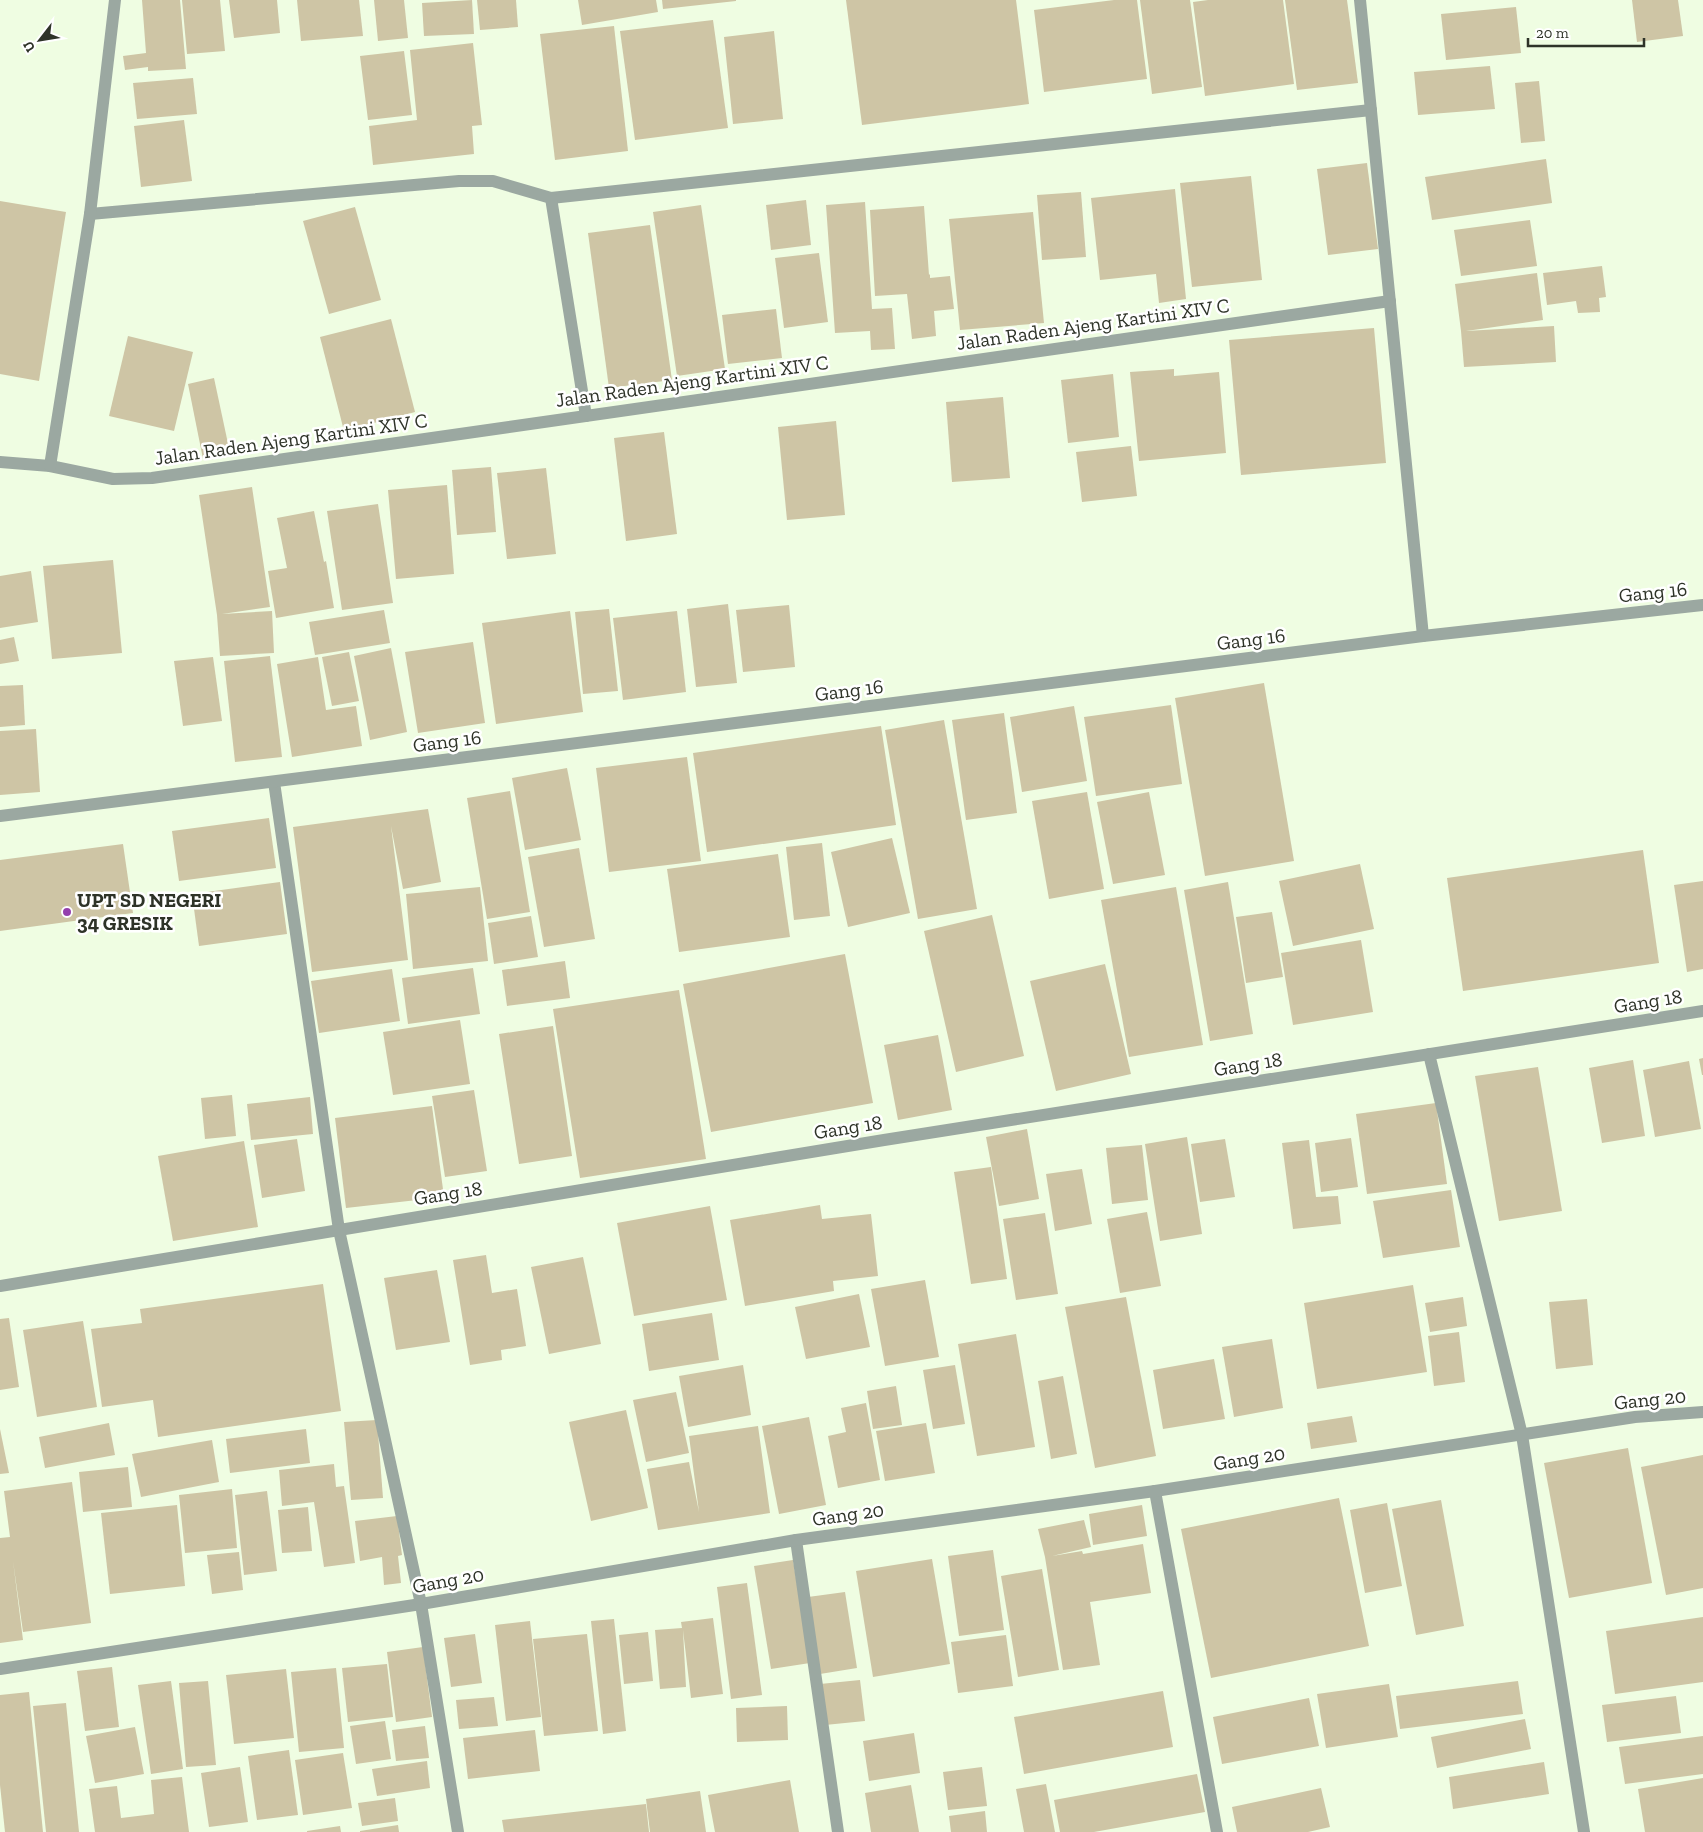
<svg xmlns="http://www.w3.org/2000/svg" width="1703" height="1832" font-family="'Zilla Slab',serif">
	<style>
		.building { fill: #cec5a5 }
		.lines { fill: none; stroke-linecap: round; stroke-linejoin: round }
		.minor { stroke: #9ba8a1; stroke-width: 12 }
		.poi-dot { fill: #943fad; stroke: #fff; stroke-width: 2 }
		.labels { text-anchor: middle; stroke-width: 5; stroke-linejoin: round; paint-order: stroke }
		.street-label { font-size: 20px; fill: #2e3328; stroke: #fff }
		.poi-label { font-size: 20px; font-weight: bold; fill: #2e3328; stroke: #fff; text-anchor: start }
	</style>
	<rect width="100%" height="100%" fill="#effde2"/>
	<g class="building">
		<path d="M142,0H180L186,69L148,71V67L125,70L123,56L146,53Z"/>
		<path d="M182,0H220L225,51L187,54Z"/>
		<path d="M229,0H277L280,33L234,38Z"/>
		<path d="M297,0H359L363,36L301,41Z"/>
		<path d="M374,0H404L408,38L378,41Z"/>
		<path d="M472,0L474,34L424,36L422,3Z"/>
		<path d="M477,0H516L518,27L480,30Z"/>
		<path d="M578,0H656L658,12L582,25Z"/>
		<path d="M662,0H736V1L663,9Z"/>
		<path d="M846,0H1016L1029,104L862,125Z"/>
		<path d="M1114,0H1137L1147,79L1044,92L1034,10Z"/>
		<path d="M1140,0H1190L1202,87L1152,94Z"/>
		<path d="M1208,0H1283L1294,84L1205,96L1193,2Z"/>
		<path d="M1285,0H1347L1358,83L1297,90Z"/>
		<path d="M1632,0H1678L1683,36L1637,42Z"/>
		<path d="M1516,7L1521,53L1446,60L1441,14Z"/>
		<path d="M713,20L728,128L635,140L620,31Z"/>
		<path d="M614,26L628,151L555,160L540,34Z"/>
		<path d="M774,31L783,119L733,124L724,37Z"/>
		<path d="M473,43L482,125L472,126L474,154L373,165L369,126L417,120L410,50Z"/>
		<path d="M404,51L412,115L368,120L360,56Z"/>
		<path d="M1490,66L1495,109L1418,115L1414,72Z"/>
		<path d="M193,78L197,114L137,119L133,83Z"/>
		<path d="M1539,81L1545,141L1521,143L1515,83Z"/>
		<path d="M184,120L192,181L141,187L134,126Z"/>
		<path d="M1546,159L1552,203L1432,220L1425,177Z"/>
		<path d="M1367,163L1378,249L1328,255L1317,169Z"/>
		<path d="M1251,176L1262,280L1192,287L1180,183Z"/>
		<path d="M1175,189L1186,299L1159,303L1156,274L1100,280L1091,198Z"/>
		<path d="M1081,192L1086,257L1042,260L1037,195Z"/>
		<path d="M806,200L811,245L771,250L766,205Z"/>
		<path d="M0,201L66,212L39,381L0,374Z"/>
		<path d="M865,202L872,309L892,308L895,349L871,350L870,331L835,333L826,205Z"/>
		<path d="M701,205L725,369L677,376L653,212Z"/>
		<path d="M924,206L929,275L930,274V278L950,276L954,309L934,311L936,336L912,339L907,294L875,296L870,210Z"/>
		<path d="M355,207L381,300L329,314L303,221Z"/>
		<path d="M1033,212L1044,323L960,330L949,219Z"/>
		<path d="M1530,220L1537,266L1461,276L1454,230Z"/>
		<path d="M650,225L672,380L609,388L588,233Z"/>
		<path d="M819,253L828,322L784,328L775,258Z"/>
		<path d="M1602,266L1606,297L1599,298L1600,312L1578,313L1576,301L1547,305L1543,273Z"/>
		<path d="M1537,273L1543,320L1466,331L1554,326L1556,362L1464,367L1461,331L1455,284Z"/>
		<path d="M776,309L782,358L728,364L722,315Z"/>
		<path d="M391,319L415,412L344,431L320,337Z"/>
		<path d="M1374,328L1386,463L1241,475L1229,340Z"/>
		<path d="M128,336L193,352L174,431L109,416Z"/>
		<path d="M1174,369V376L1219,372L1226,453L1139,461L1130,372Z"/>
		<path d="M1113,374L1119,437L1068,443L1061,380Z"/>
		<path d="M214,378L230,453L203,459L188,384Z"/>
		<path d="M1003,397L1010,478L952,482L946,402Z"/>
		<path d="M836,421L845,515L787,520L778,427Z"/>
		<path d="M664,432L677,534L626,541L614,438Z"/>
		<path d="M1131,446L1137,496L1082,502L1076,452Z"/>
		<path d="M491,467L496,532L457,535L452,470Z"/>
		<path d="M546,468L556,554L507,559L497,473Z"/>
		<path d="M447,485L454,574L396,579L388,490Z"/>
		<path d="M252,487L270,607L222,614L272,611L274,653L220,656L217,615L199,495Z"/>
		<path d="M378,504L393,603L342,610L327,511Z"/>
		<path d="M314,511L324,562L326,561L334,608L276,618L268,571L287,568L277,518Z"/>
		<path d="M113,560L122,653L52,659L43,566Z"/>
		<path d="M31,571L38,622L0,628V576Z"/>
		<path d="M728,604L737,683L696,687L687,609Z"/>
		<path d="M789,605L795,667L743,672L736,610Z"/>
		<path d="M609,609L618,691L583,694L575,612Z"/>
		<path d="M384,610L390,643L315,655L309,622Z"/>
		<path d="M570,611L583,712L496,724L482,623Z"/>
		<path d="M677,611L686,692L623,700L613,618Z"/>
		<path d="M14,637L19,661L0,664V640Z"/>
		<path d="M473,642L485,723L418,733L405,652Z"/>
		<path d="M391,648L407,732L370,740L354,656Z"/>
		<path d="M349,652L359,701L332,706L322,657Z"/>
		<path d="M270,656L282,757L235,762L224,661Z"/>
		<path d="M213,657L222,721L183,726L174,661Z"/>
		<path d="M318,657L326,710L356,706L362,746L292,757L277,664Z"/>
		<path d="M1264,683L1294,861L1205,876L1175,698Z"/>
		<path d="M23,685L25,725L0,727V686Z"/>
		<path d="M1171,705L1182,784L1096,796L1084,717Z"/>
		<path d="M1074,706L1087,781L1022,792L1010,717Z"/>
		<path d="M1004,713L1017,813L966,820L952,720Z"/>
		<path d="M944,720L977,909L918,919L885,730Z"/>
		<path d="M881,726L896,825L707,852L693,753Z"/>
		<path d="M36,729L40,792L0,795V731Z"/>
		<path d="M687,757L701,861L609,872L596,768Z"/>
		<path d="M567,768L581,840L525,850L512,778Z"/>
		<path d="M510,791L530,912L487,919L467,798Z"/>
		<path d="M1087,792L1104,889L1049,899L1032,801Z"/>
		<path d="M1149,792L1165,875L1113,884L1097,802Z"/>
		<path d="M428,809L441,882L403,889L391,826L408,960L312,972L293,827Z"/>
		<path d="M269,818L276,868L179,881L172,831Z"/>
		<path d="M892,838L910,913L848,927L831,852Z"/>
		<path d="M822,843L830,916L794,920L786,847Z"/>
		<path d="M123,844L133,913L0,931V860Z"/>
		<path d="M579,848L595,939L544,947L528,857Z"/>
		<path d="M1643,850L1659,963L1463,991L1447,878Z"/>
		<path d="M778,854L790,937L679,952L667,869Z"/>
		<path d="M1360,864L1374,929L1293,946L1279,881Z"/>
		<path d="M1703,881V969L1687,972L1674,885Z"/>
		<path d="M280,882L287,934L199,946L192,894Z"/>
		<path d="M1228,882L1253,1034L1210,1041L1184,890Z"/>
		<path d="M480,887L488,961L413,969L406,894Z"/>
		<path d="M1176,887L1203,1045L1129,1057L1101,900Z"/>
		<path d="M1272,912L1283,977L1246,983L1236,917Z"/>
		<path d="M992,915L1024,1056L956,1072L924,931Z"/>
		<path d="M531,916L538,957L494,964L488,923Z"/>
		<path d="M1361,940L1373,1012L1293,1025L1281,953Z"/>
		<path d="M845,954L873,1103L711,1132L683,984Z"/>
		<path d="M565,961L570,998L507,1006L502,970Z"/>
		<path d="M1105,964L1131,1074L1056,1091L1030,981Z"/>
		<path d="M473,968L480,1014L408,1024L402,978Z"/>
		<path d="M392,969L400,1021L319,1033L311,981Z"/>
		<path d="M679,990L706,1159L580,1178L553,1009Z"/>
		<path d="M460,1020L470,1084L393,1095L383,1032Z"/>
		<path d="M553,1026L572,1156L519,1164L499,1034Z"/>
		<path d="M938,1035L952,1110L898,1120L884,1045Z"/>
		<path d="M1703,1058V1075H1702L1699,1059Z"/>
		<path d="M1633,1060L1645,1136L1602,1143L1589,1068Z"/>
		<path d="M1689,1061L1701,1129L1655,1137L1643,1070Z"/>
		<path d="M1538,1067L1562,1211L1499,1221L1475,1076Z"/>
		<path d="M474,1090L487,1171L445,1177L432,1096Z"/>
		<path d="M232,1095L236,1136L205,1139L201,1098Z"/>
		<path d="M310,1097L313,1134L251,1140L247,1104Z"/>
		<path d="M1436,1103L1447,1184L1367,1194L1356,1114Z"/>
		<path d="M432,1106L444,1197L346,1208L335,1118Z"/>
		<path d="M1027,1129L1039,1199L999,1206L986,1137Z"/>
		<path d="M1187,1137L1202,1234L1160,1241L1145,1144Z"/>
		<path d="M1351,1138L1358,1187L1321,1192L1315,1143Z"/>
		<path d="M297,1139L305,1191L262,1198L254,1145Z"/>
		<path d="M1225,1139L1235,1197L1200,1202L1191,1144Z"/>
		<path d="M1309,1140L1316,1197L1338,1196L1341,1224L1293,1229L1282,1143Z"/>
		<path d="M244,1141L258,1227L173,1241L158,1156Z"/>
		<path d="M1142,1145L1148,1200L1112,1204L1106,1148Z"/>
		<path d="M991,1167L1007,1279L971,1284L954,1172Z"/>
		<path d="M1082,1169L1092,1224L1055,1231L1046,1174Z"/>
		<path d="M1451,1190L1460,1247L1383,1258L1373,1201Z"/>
		<path d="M820,1205L822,1219L871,1214L878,1276L833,1281L834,1291L745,1306L730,1220Z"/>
		<path d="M710,1206L727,1300L634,1316L617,1223Z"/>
		<path d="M1147,1212L1161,1286L1120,1293L1107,1219Z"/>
		<path d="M1045,1213L1058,1294L1016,1300L1003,1219Z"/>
		<path d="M486,1255L492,1293L517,1289L526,1346L501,1350L502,1360L470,1365L453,1260Z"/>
		<path d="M583,1257L601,1344L549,1354L531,1267Z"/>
		<path d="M437,1270L450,1342L396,1350L384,1278Z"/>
		<path d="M925,1280L939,1357L885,1366L871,1289Z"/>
		<path d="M323,1284L341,1411L158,1437L153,1400L102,1407L91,1329L142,1323L140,1309Z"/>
		<path d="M1413,1285L1427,1372L1317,1389L1304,1303Z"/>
		<path d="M859,1294L870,1347L806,1359L795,1307Z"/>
		<path d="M1126,1297L1156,1456L1095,1468L1065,1307Z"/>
		<path d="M1463,1297L1467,1326L1430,1332L1425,1303Z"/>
		<path d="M1587,1299L1593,1365L1556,1369L1549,1302Z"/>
		<path d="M712,1313L719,1360L649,1371L642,1324Z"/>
		<path d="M9,1318L19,1387L0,1390V1319Z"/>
		<path d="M83,1321L97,1407L37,1417L23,1330Z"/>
		<path d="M1459,1332L1465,1382L1434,1386L1428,1336Z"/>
		<path d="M1016,1334L1035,1447L977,1456L958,1344Z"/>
		<path d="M1272,1339L1283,1408L1234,1417L1222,1347Z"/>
		<path d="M1214,1359L1225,1419L1163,1429L1153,1370Z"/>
		<path d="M743,1365L751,1415L688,1427L679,1376Z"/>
		<path d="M955,1365L965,1424L933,1429L923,1370Z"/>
		<path d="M1063,1376L1077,1454L1051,1459L1038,1381Z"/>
		<path d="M896,1386L902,1425L873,1429L867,1391Z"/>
		<path d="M676,1392L689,1453L646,1462L633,1400Z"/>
		<path d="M866,1403L880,1480L838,1488L828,1436L846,1432L841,1408Z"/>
		<path d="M626,1410L648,1508L591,1521L569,1422Z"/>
		<path d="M1352,1416L1357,1442L1311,1449L1307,1423Z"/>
		<path d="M809,1417L826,1505L779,1514L762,1426Z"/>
		<path d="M377,1420L383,1498L351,1500L344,1422Z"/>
		<path d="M109,1423L115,1455L45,1468L39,1437Z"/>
		<path d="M926,1423L935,1473L885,1481L876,1431Z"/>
		<path d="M758,1426L770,1513L658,1530L647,1469L689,1462L699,1512L689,1436Z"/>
		<path d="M0,1429L9,1473L0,1474Z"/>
		<path d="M306,1429L310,1463L230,1473L226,1439Z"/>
		<path d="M212,1440L219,1482L141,1497L132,1454Z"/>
		<path d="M1628,1448L1652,1583L1569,1598L1544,1463Z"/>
		<path d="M1703,1455V1588L1666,1595L1641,1467Z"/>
		<path d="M334,1464L336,1487L344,1486L355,1563L324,1567L314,1502L282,1506L279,1470Z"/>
		<path d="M128,1467L132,1507L83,1512L79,1472Z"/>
		<path d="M72,1482L91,1623L23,1632L13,1561L23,1640L0,1643V1538L10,1537L4,1491Z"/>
		<path d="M232,1489L237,1548L185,1553L179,1495Z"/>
		<path d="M267,1491L277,1571L244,1575L235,1495Z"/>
		<path d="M1339,1498L1369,1646L1211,1678L1181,1529Z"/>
		<path d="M1441,1500L1464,1626L1416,1635L1392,1509Z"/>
		<path d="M1387,1503L1402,1586L1365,1593L1350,1510Z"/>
		<path d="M177,1505L185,1586L110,1594L101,1513Z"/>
		<path d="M1142,1505L1147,1536L1093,1545L1089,1514Z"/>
		<path d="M308,1507L312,1551L282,1553L278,1510Z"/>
		<path d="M397,1516L402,1555L398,1556L401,1583L384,1585L382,1557L360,1561L355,1521Z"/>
		<path d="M1084,1520L1091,1547L1052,1556L1082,1551L1083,1554L1143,1544L1151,1593L1090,1602L1100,1665L1063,1670L1045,1557L1038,1529Z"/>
		<path d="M993,1550L1004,1630L959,1636L948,1556Z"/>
		<path d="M239,1552L243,1590L212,1594L207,1555Z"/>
		<path d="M932,1559L950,1664L873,1677L856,1571Z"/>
		<path d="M793,1560L810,1663L771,1669L754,1566Z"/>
		<path d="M1042,1569L1059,1670L1018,1677L1001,1576Z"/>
		<path d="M747,1583L762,1695L731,1699L717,1587Z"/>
		<path d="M845,1592L857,1668L820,1674L808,1597Z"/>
		<path d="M1703,1617V1682L1615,1694L1606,1631Z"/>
		<path d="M713,1618L723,1694L691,1698L683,1630L686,1687L660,1689L655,1630L682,1628L681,1622Z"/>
		<path d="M614,1619L626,1731L603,1734L591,1621Z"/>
		<path d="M530,1621L541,1717L506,1721L495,1625Z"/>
		<path d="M648,1632L653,1681L624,1684L619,1635Z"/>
		<path d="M475,1634L482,1683L451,1687L444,1638Z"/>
		<path d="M587,1634L598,1731L544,1736L533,1639Z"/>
		<path d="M1006,1635L1013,1686L958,1693L951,1642Z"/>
		<path d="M423,1647L432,1717L396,1722L387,1652Z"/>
		<path d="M387,1664L393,1717L348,1722L342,1668Z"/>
		<path d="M112,1667L119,1727L85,1731L77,1671Z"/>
		<path d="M336,1668L344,1748L299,1752L291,1672Z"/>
		<path d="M286,1669L294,1738L234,1744L226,1675Z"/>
		<path d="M860,1680L865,1721L825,1725L820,1684Z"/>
		<path d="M171,1681L183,1769L151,1774L138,1685Z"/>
		<path d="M208,1681L216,1765L186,1767L179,1683Z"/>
		<path d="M1518,1681L1523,1714L1400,1729L1396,1696Z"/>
		<path d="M1389,1684L1398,1737L1326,1748L1317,1694Z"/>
		<path d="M1163,1691L1173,1747L1024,1774L1014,1717Z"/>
		<path d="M29,1692L43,1832H5L0,1785V1695Z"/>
		<path d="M1676,1696L1681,1733L1607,1742L1602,1705Z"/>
		<path d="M494,1697L498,1726L459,1729L456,1700Z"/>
		<path d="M1309,1698L1319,1746L1222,1764L1213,1717Z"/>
		<path d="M66,1703L79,1832H46L33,1706Z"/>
		<path d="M787,1706L788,1740L737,1742L736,1708Z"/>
		<path d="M1525,1719L1531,1749L1437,1768L1431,1737Z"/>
		<path d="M385,1721L391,1759L356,1764L350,1726Z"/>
		<path d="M425,1726L429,1758L396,1761L392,1730Z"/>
		<path d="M135,1727L144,1774L95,1783L86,1736Z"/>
		<path d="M535,1730L540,1771L468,1779L463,1738Z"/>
		<path d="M914,1733L920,1773L869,1781L863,1741Z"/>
		<path d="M1703,1736V1774L1625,1784L1619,1747Z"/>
		<path d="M289,1750L298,1815L257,1820L248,1756Z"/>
		<path d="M343,1753L352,1808L303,1815L295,1760Z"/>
		<path d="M427,1761L430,1788L377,1796L372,1769Z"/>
		<path d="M1544,1762L1549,1794L1453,1809L1449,1777Z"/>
		<path d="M240,1767L248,1822L209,1827L201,1773Z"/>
		<path d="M982,1767L987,1806L948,1810L943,1772Z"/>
		<path d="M1197,1774L1205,1812L1094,1832H1060L1054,1800Z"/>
		<path d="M182,1777L189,1832H95L89,1789L117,1786L121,1818L154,1814L151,1780Z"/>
		<path d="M1703,1778V1832H1645L1638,1789Z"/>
		<path d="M790,1780L799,1832H715L708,1795Z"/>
		<path d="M1046,1784L1055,1832H1024L1016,1789Z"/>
		<path d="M911,1785L919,1832H871L865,1793Z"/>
		<path d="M1321,1788L1330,1827L1308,1832H1237L1232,1807Z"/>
		<path d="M700,1791L706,1832H650L646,1799Z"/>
		<path d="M395,1798L398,1821L362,1826L358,1803Z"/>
		<path d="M646,1804L649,1832H504L502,1820Z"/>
		<path d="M985,1811L987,1832H951L949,1816Z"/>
		<path d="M398,1825L399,1832H360V1831Z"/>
		<path d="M340,1826L341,1832H307V1831Z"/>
	</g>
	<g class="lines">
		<g class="minor">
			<path d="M1360,0L1423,636"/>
			<path d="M551,198L1371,110"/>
			<path d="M90,214L459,181H493L551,198L586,416"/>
			<path d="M0,462L50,466L113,479L152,478L1390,301"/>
			<path d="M50,466L90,214L115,0"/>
			<path d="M274,782L339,1230L421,1604L458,1832"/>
			<path d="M0,816L1423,636L1703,605"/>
			<path d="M1429,1054L1522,1435L1584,1832"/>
			<path d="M0,1286L884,1140L1703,1011"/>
			<path d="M1155,1491L1217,1832"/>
			<path d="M796,1540L838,1832"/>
			<path d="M0,1669L421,1604L796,1540L1155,1491L1635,1417L1703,1412"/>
		</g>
	</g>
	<circle class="poi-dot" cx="67" cy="912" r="5"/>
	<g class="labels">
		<g class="street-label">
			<text transform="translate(1093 324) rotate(-8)" y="7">Jalan Raden Ajeng Kartini XIV C</text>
			<text transform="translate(692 381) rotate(-8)" y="7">Jalan Raden Ajeng Kartini XIV C</text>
			<text transform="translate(291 439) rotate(-8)" y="7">Jalan Raden Ajeng Kartini XIV C</text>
			<text transform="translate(1653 592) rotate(-6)" y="7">Gang 16</text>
			<text transform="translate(1251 639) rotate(-7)" y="7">Gang 16</text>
			<text transform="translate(849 690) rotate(-7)" y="7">Gang 16</text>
			<text transform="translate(447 741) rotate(-7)" y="7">Gang 16</text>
			<text transform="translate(1648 1001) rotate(-9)" y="7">Gang 18</text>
			<text transform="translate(1248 1064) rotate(-9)" y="7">Gang 18</text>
			<text transform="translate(848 1127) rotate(-9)" y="7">Gang 18</text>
			<text transform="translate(448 1193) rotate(-9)" y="7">Gang 18</text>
			<text transform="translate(1650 1399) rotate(-6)" y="7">Gang 20</text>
			<text transform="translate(1249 1458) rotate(-9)" y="7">Gang 20</text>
			<text transform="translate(848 1514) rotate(-8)" y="7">Gang 20</text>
			<text transform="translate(448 1580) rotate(-10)" y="7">Gang 20</text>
		</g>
		<g class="poi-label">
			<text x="77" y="907">UPT SD NEGERI<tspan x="77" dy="23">34 GRESIK</tspan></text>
		</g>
	</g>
	<g transform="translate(40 40) rotate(239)" stroke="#ffffff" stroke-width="4" paint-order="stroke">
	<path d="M0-4L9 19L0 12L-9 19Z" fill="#2e3328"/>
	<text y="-8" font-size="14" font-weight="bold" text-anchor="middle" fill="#2e3328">U</text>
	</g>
	<path d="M1528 38v8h116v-8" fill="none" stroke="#2e3328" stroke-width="2.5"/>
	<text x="1536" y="38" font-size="15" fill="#2e3328" stroke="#ffffff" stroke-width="4" paint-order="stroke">20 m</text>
</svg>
